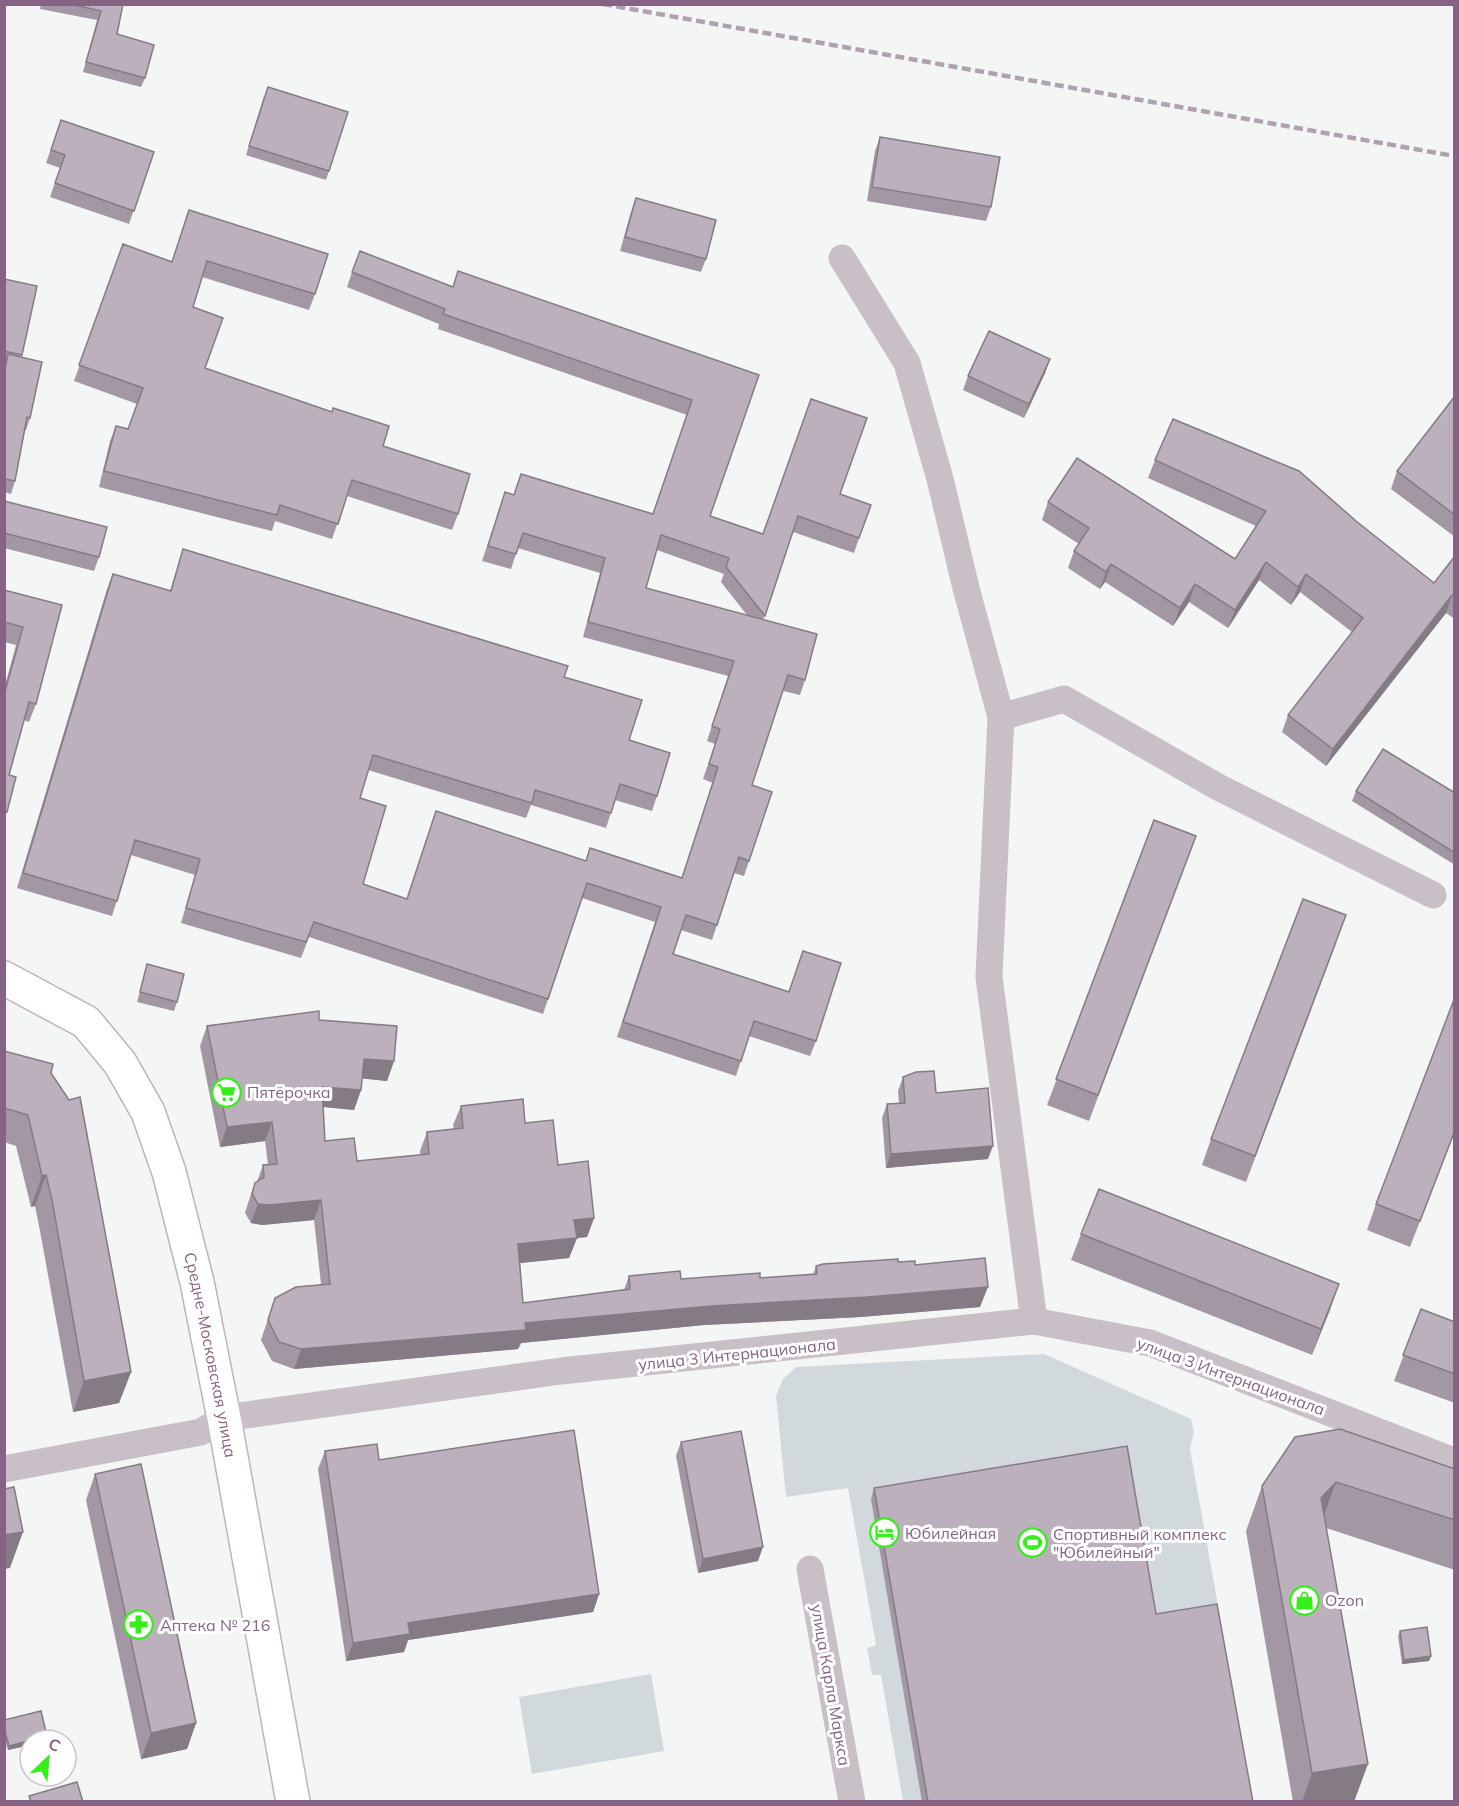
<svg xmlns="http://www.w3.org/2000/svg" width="1459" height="1806" font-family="Mulish,sans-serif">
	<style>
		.green { fill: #d1d9dc }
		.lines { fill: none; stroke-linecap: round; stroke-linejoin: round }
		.secondary-casing { stroke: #beb3bd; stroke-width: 36 }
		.street { stroke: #c8bfc7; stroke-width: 27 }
		.secondary { stroke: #fff; stroke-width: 33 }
		.rail { stroke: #afa2ae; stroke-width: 4.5; stroke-dasharray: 9 4.5; stroke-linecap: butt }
		.wall { fill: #a397a3; fill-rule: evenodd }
		.shaded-wall { fill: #847b84 }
		.building { fill: #bdb0bd; stroke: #847b84; stroke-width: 1.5 }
		.labels { text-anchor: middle; stroke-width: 6; stroke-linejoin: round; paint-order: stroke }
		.poi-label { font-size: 16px; fill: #866383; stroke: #fff; text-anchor: start }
		.street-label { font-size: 16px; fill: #866383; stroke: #fff }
	</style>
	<rect width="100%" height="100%" fill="#f3f6f5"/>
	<g class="green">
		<path d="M1044,1354L1191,1419L1194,1432L1190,1449L1253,1801H903L881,1675H872L867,1648L876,1645L848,1488L786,1497L776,1396L783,1379L796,1367Z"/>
		<path d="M651,1674L664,1751L532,1774L519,1697Z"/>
	</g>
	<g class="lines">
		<defs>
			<g id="secondary">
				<path id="s1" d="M4,978L86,1022L120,1063L148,1112L169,1172L197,1282L224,1418L293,1802"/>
			</g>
		</defs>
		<use href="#secondary" class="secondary-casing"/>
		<g class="street">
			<path d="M842,258L907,363L940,479L966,588L1001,717L989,977L1034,1321"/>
			<path d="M1001,717L1064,699L1218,787L1433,895"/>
			<path d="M4,1469L201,1432L224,1418L561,1371L1034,1321L1150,1343L1454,1461"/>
			<path d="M810,1569L852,1802"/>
		</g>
		<use href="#secondary" class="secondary"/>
		<path class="rail" d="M603,4L1454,156"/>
	</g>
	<g class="wall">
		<path d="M41,4H123L117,34L145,78L141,87L83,72L97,20L40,9Z"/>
		<path d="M264,96L329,171L326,180L246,155Z"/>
		<path d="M61,120L154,152L129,224L50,197L60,168L46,163Z"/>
		<path d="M880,137L991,207L986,221L867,201L875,151Z"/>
		<path d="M636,198L706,259L701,272L620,251L631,212Z"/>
		<path d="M189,210L315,294L309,310L202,277L193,307L205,368L383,446L458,514L452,530L347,496L332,539L275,521L272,531L99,487L110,441L116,426L128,429L137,404L74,381L123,244L172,262Z"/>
		<path d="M352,272L452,287L759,375L710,516L763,534L840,494L859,538L854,553L793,532L763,620L805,680L800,695L783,691L752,785L749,861L744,876L734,873L712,940L681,930L673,954L789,992L803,951L816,1041L810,1056L749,1036L736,1076L617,1037L655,922L582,898L543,1014L309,937L301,958L181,923L195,875L131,855L112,916L17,888L107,589L113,574L170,591L183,549L564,677L629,740L657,796L652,811L615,800L606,828L531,805L526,818L368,770L360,798L363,884L407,899L436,811L585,861L682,878L713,783L703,779L715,744L707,741L728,676L583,637L600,573L518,548L511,569L482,561L505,492L514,495L521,474L653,514L687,415L438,329L439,324L347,287ZM657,550L724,574L721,582L747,615L646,588Z"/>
		<path d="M4,279L22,355L21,357L30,418L26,430H25L15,481L11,494L4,492Z"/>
		<path d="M1050,359L1045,373L1024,418L963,390L968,376Z"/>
		<path d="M1455,396V537L1391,489L1397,471Z"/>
		<path d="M1155,460L1356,521L1434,583L1455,556V619L1446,613L1326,766L1282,732L1288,715L1352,632L1300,592L1291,605L1259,580L1228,628L1189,602L1173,626L1105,582L1100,589L1068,568L1074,551L1079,544L1042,520L1048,502L1235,559L1256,526L1148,478Z"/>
		<path d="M4,501L99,557L94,571L4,548Z"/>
		<path d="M4,590L62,605L36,704L29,722L24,720L9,775L7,812L4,818V689L16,645L4,642Z"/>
		<path d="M1356,791L1455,793V865L1352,801Z"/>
		<path d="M1154,820L1196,836L1089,1121L1047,1105Z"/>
		<path d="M1337,941L1246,1182L1202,1165L1211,1139Z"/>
		<path d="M147,964L177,1002L174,1011L137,1002Z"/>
		<path d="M319,1020L394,1061L387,1081L362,1078L361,1090L354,1110L323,1107L325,1141L357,1161L420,1155V1151L427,1132L454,1129L453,1125L461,1106L525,1123L558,1165L594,1218L587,1237L577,1238L569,1258L520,1263L523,1303L624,1290L629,1276L681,1279L760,1278L813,1275L816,1266L898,1262L915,1265L980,1307L860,1317L704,1325L521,1343L518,1349L294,1369L272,1361L261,1340L275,1298L321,1284L314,1220L262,1225L251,1223L245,1213L248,1203L255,1183L257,1182L263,1165H268L265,1141L220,1147L200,1046L207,1026Z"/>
		<path d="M4,1051L51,1073L131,1372L119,1403L73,1412L40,1231L35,1206L31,1207L16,1146L4,1142Z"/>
		<path d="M903,1077L936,1093L988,1159L886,1168L882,1118L887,1104L899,1103L898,1091Z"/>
		<path d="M1455,1131L1410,1247L1367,1230L1376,1204Z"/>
		<path d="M1081,1234L1339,1284L1312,1355L1071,1260Z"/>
		<path d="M1421,1309L1455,1322V1403L1394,1381Z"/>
		<path d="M681,1442L758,1561L698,1573L676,1456Z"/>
		<path d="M325,1451L379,1460L599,1594L593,1612L408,1640L404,1652L346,1661L318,1469Z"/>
		<path d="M1455,1469V1570L1326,1528L1354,1802H1293L1246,1531L1262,1486Z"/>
		<path d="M95,1474L196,1723L187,1749L141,1759L86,1500Z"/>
		<path d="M874,1488L1156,1614L1253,1802H922L871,1499Z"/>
		<path d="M1400,1631L1431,1656L1429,1661L1402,1664L1398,1636Z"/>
		<path d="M4,1720L47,1736L46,1740H30V1745L8,1750L4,1739Z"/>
	</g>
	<g class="shaded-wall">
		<path d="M1050,359L1045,373L1024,418L1029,404Z"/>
		<path d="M1266,562L1259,580L1228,628L1235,610Z"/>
		<path d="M1111,564L1105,582L1100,589L1106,572Z"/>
		<path d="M1306,574L1300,592L1291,605L1298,587Z"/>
		<path d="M1195,584L1189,602L1173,626L1180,608Z"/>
		<path d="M1452,595L1446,613L1326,766L1333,749Z"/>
		<path d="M364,1059L394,1061L387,1081L357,1078Z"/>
		<path d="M322,1087L361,1090L354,1110L315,1106Z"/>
		<path d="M272,1122L265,1141L220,1147L227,1127Z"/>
		<path d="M993,1146L988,1159L886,1168L891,1154Z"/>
		<path d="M46,1175L35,1206L31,1207L42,1176Z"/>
		<path d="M321,1200L314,1220L262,1225L251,1223L258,1204Z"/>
		<path d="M594,1218L587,1237L577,1238L569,1258L511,1264L518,1244L574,1220Z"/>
		<path d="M1339,1284L1330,1310L1312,1355L1321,1329Z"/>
		<path d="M988,1287L980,1307L860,1317L704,1325L521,1343L518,1349L294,1369L301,1349L525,1323L711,1306Z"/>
		<path d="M131,1372L119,1403L73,1412L84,1381Z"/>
		<path d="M1336,1482L1320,1526L1321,1498Z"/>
		<path d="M23,1532L10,1568L4,1569V1535Z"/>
		<path d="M763,1547L758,1561L698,1573L703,1559Z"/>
		<path d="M599,1594L593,1612L408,1640L404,1652L346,1661L353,1643L408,1623Z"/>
		<path d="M1431,1656L1429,1661L1402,1664L1404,1660Z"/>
		<path d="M196,1723L187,1749L141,1759L151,1733Z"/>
		<path d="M47,1736L46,1740H31Z"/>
		<path d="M30,1740V1745L8,1750L9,1746Z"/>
		<path d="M1368,1764L1354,1802H1302L1312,1773Z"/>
	</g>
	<g class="building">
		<path d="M70,4H123L117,34L154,45L145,78L86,62L101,11Z"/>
		<path d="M268,87L348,112L329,171L249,146Z"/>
		<path d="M61,120L154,152L134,211L55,183L65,155L51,150Z"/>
		<path d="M880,137L1000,157L991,207L872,187Z"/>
		<path d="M636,198L716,220L706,259L625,237Z"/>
		<path d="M189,210L328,254L315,294L207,261L193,307L223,318L205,368L332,412L333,408L389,426L383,446L470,474L458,514L352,480L338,524L280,505L277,515L104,471L116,426L128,429L143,388L79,365L123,244L172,262Z"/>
		<path d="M360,251L453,287L458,271L759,375L710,516L763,534L811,399L867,418L840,494L871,505L859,538L798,516L765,616L726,567L729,558L661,535L646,588L817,634L805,680L788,675L752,785L772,792L749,861L739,857L717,925L686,915L673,954L789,992L803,951L841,963L816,1041L754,1021L741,1061L623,1022L661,907L587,883L548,999L314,922L306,942L186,908L200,859L135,840L117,901L23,873L113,574L171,591L183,549L568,666L564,677L642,700L629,740L670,753L657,796L620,784L611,813L535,790L532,803L373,755L360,798L386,806L363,884L407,899L436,811L586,861L590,848L682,878L718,767L709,764L720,729L712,726L734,661L588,622L605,558L523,533L516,554L488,546L505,492L514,495L521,474L653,514L692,400L443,314L445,309L352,272Z"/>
		<path d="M4,279L37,286L22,355L4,351Z"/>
		<path d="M989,331L1050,359L1029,404L968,376Z"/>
		<path d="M8,354L42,362L30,418L27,417L15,481L4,479V375Z"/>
		<path d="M1455,396V515L1397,471Z"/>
		<path d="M1173,419L1299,471L1356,521L1434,583L1455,556V597L1452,595L1333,749L1288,715L1363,618L1306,574L1298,587L1266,562L1235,610L1195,584L1180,608L1111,564L1106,572L1074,551L1089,528L1048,502L1077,458L1235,559L1266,511L1155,460Z"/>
		<path d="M4,501L107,527L99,557L4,533Z"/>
		<path d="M4,590L62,605L36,704L29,702L9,775L16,777L7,812L4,811V695L23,627L4,622Z"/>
		<path d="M1383,749L1455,793V853L1356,791Z"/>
		<path d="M1154,820L1196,836L1098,1095L1056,1079Z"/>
		<path d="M1303,899L1346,915L1255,1156L1211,1139Z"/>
		<path d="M147,964L184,974L177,1002L140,992Z"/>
		<path d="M1455,997V1130L1420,1221L1376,1204Z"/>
		<path d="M319,1011V1020L397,1026L394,1061L364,1059L361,1090L322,1087L325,1141L354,1138L357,1161L429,1154L427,1132L463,1128L461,1106L523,1099L525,1123L553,1120L558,1165L588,1161L594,1218L574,1220L577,1238L518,1244L523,1303L630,1289L629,1276L680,1271L681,1279L760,1273V1278L817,1274L816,1266L823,1264L898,1259V1262L915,1261V1265L985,1258L988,1287L867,1297L711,1306L525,1323L526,1330L301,1349L279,1342L268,1320L275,1298L296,1287L330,1284L321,1200L269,1205L258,1204L252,1194L255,1183L264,1177L263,1165L277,1164L272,1122L227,1127L207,1026Z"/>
		<path d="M4,1051L53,1064L51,1073L69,1100L80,1097L131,1372L84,1381L52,1200L46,1175L42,1176L28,1115L4,1108Z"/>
		<path d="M934,1071L936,1093L988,1088L993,1146L891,1154L887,1104L905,1103L903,1077L916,1072Z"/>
		<path d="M1099,1189L1339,1284L1321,1329L1081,1234Z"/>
		<path d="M1421,1309L1455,1322V1374L1403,1355Z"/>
		<path d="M1340,1429L1455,1469V1520L1336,1482L1321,1498L1368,1764L1312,1773L1262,1486L1295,1437Z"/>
		<path d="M574,1430L599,1594L408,1623L410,1634L353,1643L325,1451L377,1444L379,1460Z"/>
		<path d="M741,1431L763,1547L703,1559L681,1442Z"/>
		<path d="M1127,1446L1156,1614L1217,1604L1253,1802H928L874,1488Z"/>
		<path d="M141,1464L196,1723L151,1733L95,1474Z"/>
		<path d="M14,1487L23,1532L4,1535V1489Z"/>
		<path d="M1427,1627L1431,1656L1404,1660L1400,1631Z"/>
		<path d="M41,1711L47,1736L9,1746L4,1728V1720Z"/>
		<path d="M77,1782L83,1802H31L29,1796Z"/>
	</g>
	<defs>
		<symbol id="supermarket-ring" viewBox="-11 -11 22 22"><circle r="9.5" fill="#fff" stroke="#34ef1a" stroke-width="1.5"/><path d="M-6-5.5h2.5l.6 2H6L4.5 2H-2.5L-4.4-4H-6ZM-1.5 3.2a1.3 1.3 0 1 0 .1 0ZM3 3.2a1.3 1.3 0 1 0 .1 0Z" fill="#34ef1a"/></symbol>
		<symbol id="hotel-ring" viewBox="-11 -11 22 22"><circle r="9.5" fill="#fff" stroke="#34ef1a" stroke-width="1.5"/><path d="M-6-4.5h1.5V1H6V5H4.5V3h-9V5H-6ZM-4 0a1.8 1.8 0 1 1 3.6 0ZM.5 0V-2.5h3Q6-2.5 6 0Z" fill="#34ef1a"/></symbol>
		<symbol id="stadium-ring" viewBox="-11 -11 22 22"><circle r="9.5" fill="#fff" stroke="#34ef1a" stroke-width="1.5"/><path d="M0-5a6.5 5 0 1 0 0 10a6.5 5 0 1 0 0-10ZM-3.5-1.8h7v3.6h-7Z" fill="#34ef1a"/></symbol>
		<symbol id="shop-ring" viewBox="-11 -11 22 22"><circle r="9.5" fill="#fff" stroke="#34ef1a" stroke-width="1.5"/><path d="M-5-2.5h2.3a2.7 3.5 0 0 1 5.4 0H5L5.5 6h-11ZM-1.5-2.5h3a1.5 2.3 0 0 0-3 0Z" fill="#34ef1a"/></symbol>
		<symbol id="pharmacy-ring" viewBox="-11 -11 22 22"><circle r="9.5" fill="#fff" stroke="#34ef1a" stroke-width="1.5"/><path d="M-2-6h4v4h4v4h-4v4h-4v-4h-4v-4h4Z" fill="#34ef1a"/></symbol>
	</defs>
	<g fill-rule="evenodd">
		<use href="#supermarket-ring" x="210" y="1076" width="33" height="33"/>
		<use href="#hotel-ring" x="868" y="1516" width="33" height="33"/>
		<use href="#stadium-ring" x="1016" y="1526" width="33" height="33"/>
		<use href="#shop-ring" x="1288" y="1584" width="33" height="33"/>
		<use href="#pharmacy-ring" x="122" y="1608" width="33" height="33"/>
	</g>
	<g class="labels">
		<g class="poi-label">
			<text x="247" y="1098">Пятёрочка</text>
			<text x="905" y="1539">Юбилейная</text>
			<text x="1053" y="1540">Спортивный комплекс<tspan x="1053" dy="18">"Юбилейный"</tspan></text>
			<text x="1325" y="1606">Ozon</text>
			<text x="160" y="1631">Аптека № 216</text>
		</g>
		<g class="street-label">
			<text transform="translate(737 1354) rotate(-6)" y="6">улица 3 Интернационала</text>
			<text dy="6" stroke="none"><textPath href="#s1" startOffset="454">Средне-Московская улица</textPath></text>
			<text transform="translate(1231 1376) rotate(20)" y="6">улица 3 Интернационала</text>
			<text transform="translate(831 1685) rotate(80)" y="6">улица Карла Маркса</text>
		</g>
	</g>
	<rect width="1459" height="1806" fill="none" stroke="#866383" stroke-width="12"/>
	<g transform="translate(48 1758) rotate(26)"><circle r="28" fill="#ffffff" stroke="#cfc1cd" stroke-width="1.5"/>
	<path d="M0-4.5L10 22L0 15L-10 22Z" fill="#34ef1a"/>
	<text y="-9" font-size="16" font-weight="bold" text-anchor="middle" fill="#866383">С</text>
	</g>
</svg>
